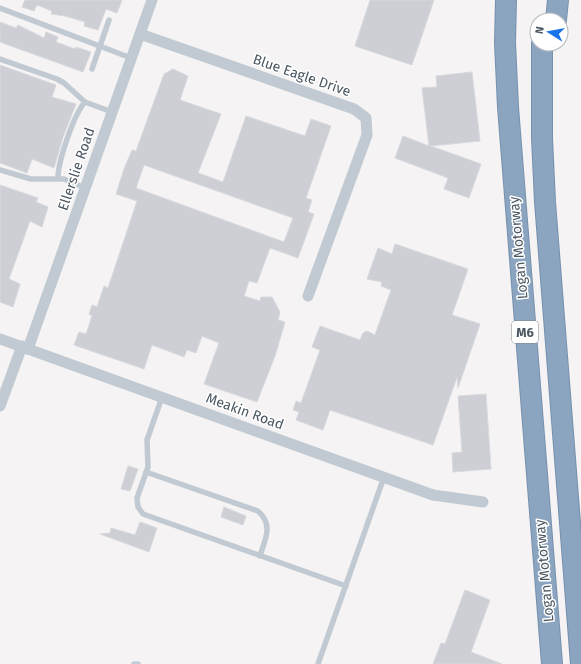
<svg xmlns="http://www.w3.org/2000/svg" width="581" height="664" font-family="'Fira Sans',sans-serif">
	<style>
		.building { fill: #cdcfd5; stroke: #d7d9de; fill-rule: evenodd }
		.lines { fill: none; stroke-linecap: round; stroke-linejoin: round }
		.motorway-casing { stroke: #7690ad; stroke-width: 22 }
		.service { stroke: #c1cad2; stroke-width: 5.5 }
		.minor { stroke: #c1cad2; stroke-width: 11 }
		.motorway { stroke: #8ba5c1; stroke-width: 20 }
		.labels { text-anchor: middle; stroke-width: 3; stroke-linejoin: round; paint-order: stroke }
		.shield { fill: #fff; stroke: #808990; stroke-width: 1 }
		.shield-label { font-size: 13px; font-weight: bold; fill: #4a5661 }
		.street-label { font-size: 14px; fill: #4a5661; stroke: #fff }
	</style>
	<rect width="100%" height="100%" fill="#f5f3f3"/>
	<g class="building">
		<path d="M25,0H122L117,13L106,9L98,30L84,26L85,22L65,16L51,14L52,11L37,5L34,11L22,7Z"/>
		<path d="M370,0H434L412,65L355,46Z"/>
		<path d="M0,22L16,28L18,25L44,38L46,32L58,37L56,42L75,49L76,47L91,52L83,72L0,42Z"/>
		<path d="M0,65L56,85L52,97L76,104L63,137L54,168L32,159L27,173L0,163Z"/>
		<path d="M173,69L188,76L180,100L221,114L198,173L223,182L246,116L305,136L311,119L331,126L306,198L312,200L308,212L314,214L298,258L270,248L257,283L249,281L244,296L260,301L261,297H272L280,312L278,320L285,322L275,356L257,402L204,384L219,343L202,336L196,353L187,350L184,357L152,345L144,369L74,345L79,332L86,334L92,316L89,314L92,305L97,307L104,286L108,288L137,201L116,194L124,169L132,150L136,151L164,74ZM144,165L293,218L284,242L136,188Z"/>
		<path d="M472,72L480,141L431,146L481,164L469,198L444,189L448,178L395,158L403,136L429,146L422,88L437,87L436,76Z"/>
		<path d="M0,185L38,198L36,202L48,207L42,227L30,221L9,279L20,284L13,307L0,302Z"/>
		<path d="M395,244L468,269L452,315L480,324L458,388L457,377L433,445L330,410L323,430L296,420L299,412L293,410L296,401L301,403L320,350L312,347L320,326L360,340L363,333L367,331L375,335L391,290L381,286L382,282L367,279L378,248L392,254Z"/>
		<path d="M486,394L491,469L453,472L452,453L462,452L458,396Z"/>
		<path d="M128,466L138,469L130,491L121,489Z"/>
		<path d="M224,507L246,516L243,525L221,517Z"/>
		<path d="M140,522L157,528L149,552L100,534L110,533L111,528L135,535Z"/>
		<path d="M465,590L490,600L471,652L502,664H433L441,643L445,644Z"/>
	</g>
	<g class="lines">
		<defs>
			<g id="motorway">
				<path d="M506,0L505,43L508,107L552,664"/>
				<path d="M556,20L558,0"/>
				<path d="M542,44V138L545,202L581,664"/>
			</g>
		</defs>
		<use href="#motorway" class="motorway-casing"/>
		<g class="service">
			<path d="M0,8L131,58"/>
			<path d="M0,59L57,79L64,83L85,102L112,112"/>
			<path d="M92,69L109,20"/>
			<path d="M0,170L31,179H64L85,188"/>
			<path d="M58,178C58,161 74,114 85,102"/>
			<path d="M162,397L147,440L148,467L137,498L138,507L143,514L346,586"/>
			<path d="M146,472L258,511C274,525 265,539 260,556"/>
			<path d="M134,664H138"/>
			<path d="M318,664L384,477"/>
		</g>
		<g class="minor">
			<path d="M140,34L354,109L366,118L367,135L308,296"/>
			<path d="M0,339L433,495L483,502"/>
			<path d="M28,349L152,0"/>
			<path d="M0,406L22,346"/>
		</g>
		<use href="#motorway" class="motorway"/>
	</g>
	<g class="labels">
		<rect class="shield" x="512" y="321" width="26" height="22" rx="3"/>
		<g class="shield-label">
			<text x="525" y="337">M6</text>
		</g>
		<g class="street-label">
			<text transform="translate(302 75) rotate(19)" y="5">Blue Eagle Drive</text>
			<text transform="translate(76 169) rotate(-71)" y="5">Ellerslie Road</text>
			<text transform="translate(518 248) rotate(-95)" y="5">Logan Motorway</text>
			<text transform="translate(245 411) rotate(20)" y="5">Meakin Road</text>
			<text transform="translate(544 571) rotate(-95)" y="5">Logan Motorway</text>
		</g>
	</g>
	<g transform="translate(549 32) rotate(281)"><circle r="19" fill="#ffffff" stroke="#b7bbc0"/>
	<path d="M0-3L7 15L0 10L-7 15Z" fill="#1a73e8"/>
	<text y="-6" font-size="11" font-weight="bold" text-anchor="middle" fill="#4a5661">N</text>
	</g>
</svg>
